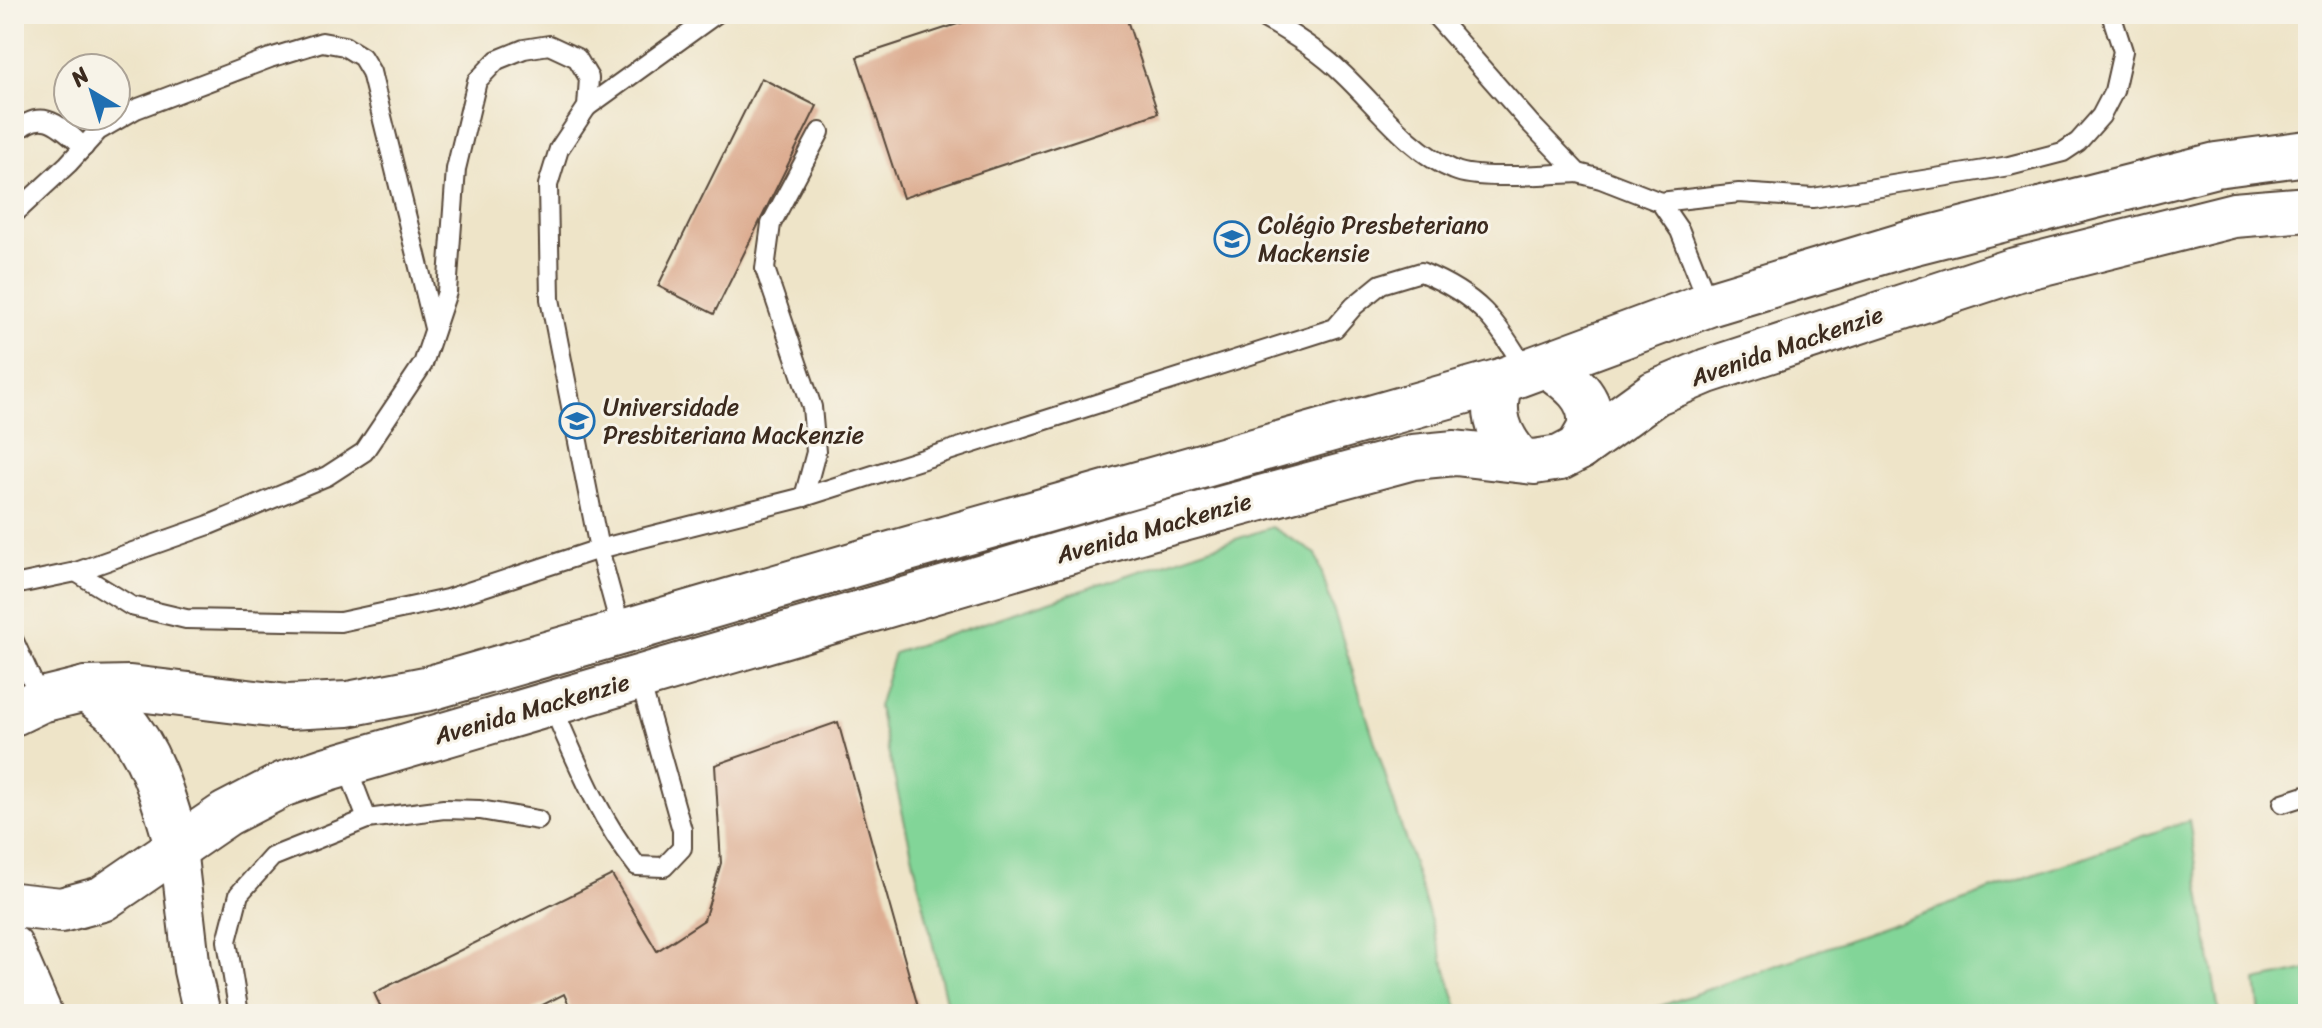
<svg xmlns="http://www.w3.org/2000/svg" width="2322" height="1028" font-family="Sriracha,sans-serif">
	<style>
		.green { fill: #82d598; stroke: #5e805b; stroke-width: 2 }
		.building { fill: #ddad92 }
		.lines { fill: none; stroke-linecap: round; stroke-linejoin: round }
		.service-casing { stroke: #564638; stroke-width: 22 }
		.minor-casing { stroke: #564638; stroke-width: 40 }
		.secondary-casing { stroke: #564638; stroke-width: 48 }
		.service { stroke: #fff; stroke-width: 18 }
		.minor { stroke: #fff; stroke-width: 36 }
		.secondary { stroke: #fff; stroke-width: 44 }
		.labels { text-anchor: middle; stroke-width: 6; stroke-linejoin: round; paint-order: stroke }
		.poi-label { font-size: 24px; fill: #3b2a1e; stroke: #f7f3e8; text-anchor: start }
		.street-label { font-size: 24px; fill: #3b2a1e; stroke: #f7f3e8 }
	</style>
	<rect width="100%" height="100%" fill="#f7f3e8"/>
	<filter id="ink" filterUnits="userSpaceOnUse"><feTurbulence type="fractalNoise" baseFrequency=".0125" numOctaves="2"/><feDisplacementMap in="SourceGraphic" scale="16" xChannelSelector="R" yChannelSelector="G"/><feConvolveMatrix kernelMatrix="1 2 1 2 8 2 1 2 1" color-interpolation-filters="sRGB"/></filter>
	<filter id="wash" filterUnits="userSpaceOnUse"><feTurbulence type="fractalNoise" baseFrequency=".006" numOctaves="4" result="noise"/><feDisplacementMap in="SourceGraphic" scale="32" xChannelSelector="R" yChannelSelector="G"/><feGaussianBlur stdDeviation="1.8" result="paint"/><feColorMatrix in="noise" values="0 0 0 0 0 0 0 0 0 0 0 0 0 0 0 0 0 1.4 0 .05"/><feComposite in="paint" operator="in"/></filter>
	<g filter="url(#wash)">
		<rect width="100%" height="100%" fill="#eee4c8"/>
		<g class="green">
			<path d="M1272,527L1316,554L1460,1014H949L878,707L894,653Z"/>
			<path d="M2189,820L2219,1014H1638Z"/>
			<path d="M2308,970V1014H2260L2256,981Z"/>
		</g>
		<g id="blocks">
			<g class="building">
				<path d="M988,14H1125L1158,113L903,198L857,57Z"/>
				<path d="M761,78L817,106L714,314L658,286Z"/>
				<path d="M838,722L920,1014H573L564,994L525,1014H384L374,993L612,875L657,951L704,920L721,863L715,765Z"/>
			</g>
		</g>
	</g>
	<g filter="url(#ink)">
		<use href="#blocks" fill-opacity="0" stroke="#564638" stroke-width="2"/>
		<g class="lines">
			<defs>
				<g id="service">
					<path d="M1257,14C1286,30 1318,50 1343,74C1377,106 1410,152 1454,170C1479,181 1548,174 1578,173"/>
					<path d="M1434,14L1530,123L1578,173L1601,179L1660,202L1680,231L1709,304"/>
					<path d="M587,107L716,14"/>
					<path d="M14,134C42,104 61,127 84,147"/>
					<path d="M1660,202L1739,193L1813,198L2009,166L2063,152L2078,142L2101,116L2114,91L2123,51L2111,14"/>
					<path d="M14,214L68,164L98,131L136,109L270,58L322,42L344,46L362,57L371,72L434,328"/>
					<path d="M804,497L816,452L812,407L765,269L771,224L820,132"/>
					<path d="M76,572L131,606L186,619L340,622L447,599L599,549L804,497L1335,328L1354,306L1381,284L1421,272C1479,296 1495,319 1527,372"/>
					<path d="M14,585L76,572L209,525L327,476L364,452L423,364L447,292L456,169L477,81L497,60L524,49L549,45L577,58L589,78L587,107L559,149L548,185L550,299L599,549L622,633"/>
					<path d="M14,641L41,700"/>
					<path d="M551,703C576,760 598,817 637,866L664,867L682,848V830L639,677"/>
					<path d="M346,764L367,819L444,809L480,810L538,820"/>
					<path d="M2283,803L2308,795"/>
					<path d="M239,1014L227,941L239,894L272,857L367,819"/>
				</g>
				<g id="minor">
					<path d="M178,848L192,970L202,1014"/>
					<path d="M14,945L44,1014"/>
				</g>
				<g id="secondary">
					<path d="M1547,365C1567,379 1593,396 1590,425C1589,432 1582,441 1579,448"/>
					<path d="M1501,381C1489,412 1499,437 1520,460"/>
					<path d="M86,689C97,698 110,707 120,717C153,754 164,801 178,848"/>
					<path d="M14,713L41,700L86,689L130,688L288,707L348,704L430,688L873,559L1501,381L1709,304L1911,243L2216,165L2308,153"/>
					<path d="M14,905L61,910L102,899L226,814L284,784L328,769L1150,528L1413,457L1455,453L1534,462L1560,458L1579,448L1655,393L1707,371L2015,270L2234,215L2308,209"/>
				</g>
			</defs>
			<use href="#service" class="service-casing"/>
			<use href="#minor" class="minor-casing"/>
			<use href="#secondary" class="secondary-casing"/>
			<use href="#service" class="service"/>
			<use href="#minor" class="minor"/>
			<use href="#secondary" class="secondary"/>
		</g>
	</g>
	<defs>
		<symbol id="school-ring" viewBox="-11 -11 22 22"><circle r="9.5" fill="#f7f3e8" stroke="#1f6fb2" stroke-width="1.5"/><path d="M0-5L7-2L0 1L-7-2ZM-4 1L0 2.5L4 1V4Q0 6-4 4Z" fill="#1f6fb2"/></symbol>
		<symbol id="university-ring" viewBox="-11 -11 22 22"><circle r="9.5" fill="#f7f3e8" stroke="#1f6fb2" stroke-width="1.5"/><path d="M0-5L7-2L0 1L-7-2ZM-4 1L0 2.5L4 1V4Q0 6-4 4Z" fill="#1f6fb2"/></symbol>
	</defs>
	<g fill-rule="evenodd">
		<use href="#school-ring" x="1212" y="219" width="40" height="40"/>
		<use href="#university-ring" x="557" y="401" width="40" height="40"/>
	</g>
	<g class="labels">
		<g class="poi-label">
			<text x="1258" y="233">Colégio Presbeteriano<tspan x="1258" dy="28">Mackensie</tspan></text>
			<text x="603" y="415">Universidade<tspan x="603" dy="28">Presbiteriana Mackenzie</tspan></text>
		</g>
		<g class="street-label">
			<text transform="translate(1787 346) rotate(-19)" y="8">Avenida Mackenzie</text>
			<text transform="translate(1154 528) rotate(-16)" y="8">Avenida Mackenzie</text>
			<text transform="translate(532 709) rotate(-16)" y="8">Avenida Mackenzie</text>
		</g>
	</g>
	<rect width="2322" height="1028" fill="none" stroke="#f7f3e8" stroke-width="48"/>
	<g transform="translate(92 92) rotate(322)"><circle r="38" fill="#f7f3e8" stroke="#aca397" stroke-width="2"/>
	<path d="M0-6L14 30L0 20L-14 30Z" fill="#1f6fb2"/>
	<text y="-12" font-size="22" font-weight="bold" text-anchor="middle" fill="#3b2a1e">N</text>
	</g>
</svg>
